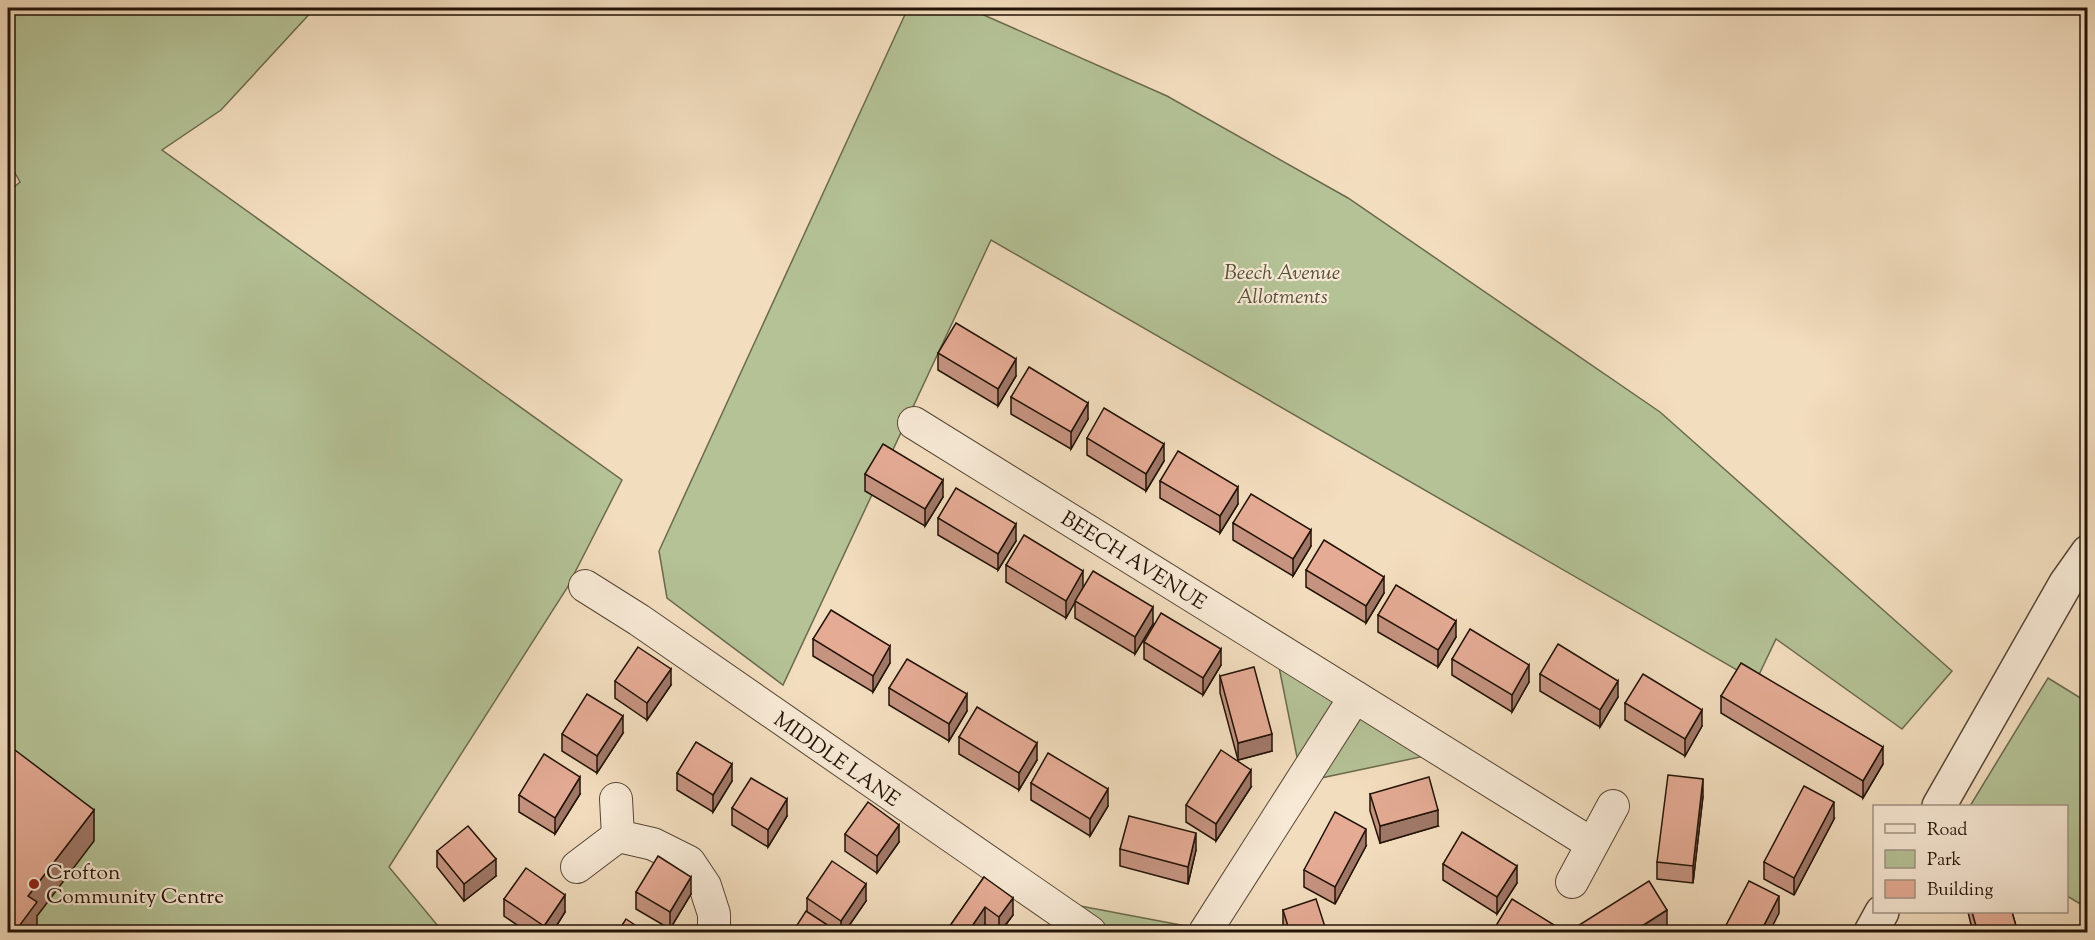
<svg xmlns="http://www.w3.org/2000/svg" width="2095" height="940" font-family="'Sorts Mill Goudy',serif">
	<style>
		.green { fill: #b4c296; stroke: #6c6a4e; stroke-width: 1.5 }
		.lines { fill: none; stroke-linecap: round; stroke-linejoin: round }
		.minor-casing { stroke: #574635; stroke-width: 34 }
		.tertiary-casing { stroke: #574635; stroke-width: 36 }
		.minor { stroke: #f7e9d5; stroke-width: 32 }
		.tertiary { stroke: #f7e9d5; stroke-width: 33 }
		.wall { fill: #c59380; stroke: #231307; stroke-width: 1.5 }
		.shaded-wall { fill: #a07868; stroke: #231307; stroke-width: 1.5 }
		.building { fill: #e5ab95; stroke: #231307; stroke-width: 1.5 }
		.poi-dot { fill: #8f2418; stroke: #f7e9d5; stroke-width: 2 }
		.labels { text-anchor: middle; stroke-width: 4.5; stroke-linejoin: round; paint-order: stroke }
		.park-label { font-size: 21px; font-style: italic; fill: #565039; stroke: #f7e9d5 }
		.street-label { font-size: 21px; fill: #231307; stroke: #f7e9d5 }
		.poi-label { font-size: 21px; fill: #231307; stroke: #f7e9d5; text-anchor: start }
	</style>
	<rect width="100%" height="100%" fill="#f2ddbe"/>
	<filter id="stains"><feTurbulence type="fractalNoise" baseFrequency=".00333" numOctaves="4"/><feColorMatrix values="0 0 0 0 .2 0 0 0 0 .09 0 0 0 0 .02 0 0 0 .5 -.17"/></filter>
	<radialGradient id="worn" r=".72"><stop offset=".6" stop-color="#630" stop-opacity="0"/><stop offset="1" stop-color="#630" stop-opacity=".3"/></radialGradient>
	<g class="green">
		<path d="M8,8H315L221,110L162,150L622,480L567,588L389,867L443,932H8V192L20,182L8,160Z"/>
		<path d="M908,8H968L1167,96L1348,198L1660,412L1952,671L1902,729L1776,639L1756,681L991,240L783,685L667,598L659,551Z"/>
		<path d="M1275,647L1444,752L1302,782Z"/>
		<path d="M2048,678L2087,702V908L2067,896L2066,806H1970Z"/>
		<path d="M1038,898L1207,930L1209,932H1090Z"/>
	</g>
	<g class="lines">
		<defs>
			<g id="minor">
				<path d="M914,423L1592,844"/>
				<path d="M585,586L639,620L1090,932"/>
				<path d="M616,799L618,836L653,844L689,862L705,886L714,914V932"/>
				<path d="M577,867L618,836"/>
				<path d="M1572,882L1613,806"/>
				<path d="M1205,932L1355,697"/>
			</g>
			<g id="tertiary">
				<path d="M1939,806L2066,583L2088,552"/>
				<path d="M1871,932L1882,912"/>
			</g>
		</defs>
		<use href="#minor" class="minor-casing"/>
		<use href="#tertiary" class="tertiary-casing"/>
		<use href="#minor" class="minor"/>
		<use href="#tertiary" class="tertiary"/>
	</g>
	<g class="wall">
		<path d="M938,353L1016,376L998,406L938,370Z"/>
		<path d="M1011,397L1088,419L1071,449L1011,414Z"/>
		<path d="M1087,438L1164,461L1146,491L1087,455Z"/>
		<path d="M865,474L943,497L925,526L865,491Z"/>
		<path d="M1160,481L1238,504L1220,533L1160,498Z"/>
		<path d="M938,518L1016,541L998,570L938,535Z"/>
		<path d="M1233,523L1311,546L1293,576L1233,540Z"/>
		<path d="M1006,565L1083,587L1153,624L1135,654L1075,618V602L1066,618L1006,582Z"/>
		<path d="M1306,570L1384,593L1366,623L1306,587Z"/>
		<path d="M1378,615L1456,637L1438,667L1378,632Z"/>
		<path d="M813,639L890,663L873,692L813,656Z"/>
		<path d="M1144,642L1221,665L1203,695L1144,659Z"/>
		<path d="M1452,659L1529,682L1512,712L1452,675Z"/>
		<path d="M1540,674L1618,697L1600,727L1540,691Z"/>
		<path d="M1220,676L1272,751L1238,760L1220,693Z"/>
		<path d="M615,681L671,685L647,720L615,698Z"/>
		<path d="M889,688L967,711L949,741L889,705Z"/>
		<path d="M1721,696L1883,764L1863,798L1721,713Z"/>
		<path d="M1625,703L1702,726L1685,756L1625,720Z"/>
		<path d="M623,733L597,773L562,751V734Z"/>
		<path d="M959,737L1037,760L1019,790L959,754Z"/>
		<path d="M677,773L732,781L713,812L677,790Z"/>
		<path d="M1031,783L1108,806L1090,836L1031,800Z"/>
		<path d="M1251,787L1216,841L1186,822V805Z"/>
		<path d="M580,794L555,834L519,812V795Z"/>
		<path d="M1370,794L1438,826L1380,843L1370,811Z"/>
		<path d="M1703,796L1693,883L1657,879V862Z"/>
		<path d="M732,808L787,816L768,847L732,825Z"/>
		<path d="M1834,819L1794,895L1764,879V862Z"/>
		<path d="M845,834L899,842L877,873L845,851Z"/>
		<path d="M1366,846L1335,904L1304,887V870Z"/>
		<path d="M1120,849L1196,850L1188,884L1120,866Z"/>
		<path d="M437,851L496,876L464,901L437,867Z"/>
		<path d="M1443,864L1517,883L1497,914L1443,880Z"/>
		<path d="M984,877L1013,915L1000,933H998L985,924L980,932L945,933Z"/>
		<path d="M636,892L691,894L670,929L636,909Z"/>
		<path d="M807,898L866,901L844,933H833L829,930V933L807,912Z"/>
		<path d="M504,899L565,912L552,933H529L504,916Z"/>
		<path d="M1283,910L1327,933H1285L1283,926Z"/>
		<path d="M1968,912H2012L2018,933H1973Z"/>
	</g>
	<g class="shaded-wall">
		<path d="M1016,359V376L998,406V389Z"/>
		<path d="M1088,403V419L1071,449V432Z"/>
		<path d="M1164,444V461L1146,491V474Z"/>
		<path d="M943,480V497L925,526V509Z"/>
		<path d="M1238,487V504L1220,533V516Z"/>
		<path d="M1016,524V541L998,570V554Z"/>
		<path d="M1311,530V546L1293,576V559Z"/>
		<path d="M1083,571V588L1066,618V601Z"/>
		<path d="M1384,577V593L1366,623V606Z"/>
		<path d="M1153,607V624L1135,654V637Z"/>
		<path d="M1456,621V637L1438,667V650Z"/>
		<path d="M890,646V663L873,692V676Z"/>
		<path d="M1221,649V665L1203,695V678Z"/>
		<path d="M1529,665V682L1512,712V695Z"/>
		<path d="M671,669V685L647,720V703Z"/>
		<path d="M1618,681V697L1600,727V710Z"/>
		<path d="M967,694V711L949,741V724Z"/>
		<path d="M1702,710V726L1685,756V739Z"/>
		<path d="M623,716V733L597,773V756Z"/>
		<path d="M1272,734V751L1238,760V743Z"/>
		<path d="M1037,743V760L1019,790V773Z"/>
		<path d="M1883,747V764L1863,798V781Z"/>
		<path d="M732,764V781L713,812V795Z"/>
		<path d="M1251,770V787L1216,841V824Z"/>
		<path d="M580,777V794L555,834V818Z"/>
		<path d="M1703,779V796L1693,883V866Z"/>
		<path d="M1108,789V806L1090,836V819Z"/>
		<path d="M787,799V816L768,847V830Z"/>
		<path d="M1834,802V819L1794,895V878Z"/>
		<path d="M94,810V841L37,916V933H14L28,896Z"/>
		<path d="M1438,810V826L1380,843V826Z"/>
		<path d="M899,825V842L877,873V856Z"/>
		<path d="M1366,829V846L1335,904V887Z"/>
		<path d="M1196,833V850L1188,884V867Z"/>
		<path d="M496,859V876L464,901V884Z"/>
		<path d="M1517,866V883L1497,914V897Z"/>
		<path d="M691,877V894L670,929V912Z"/>
		<path d="M866,884V901L844,933H841V921Z"/>
		<path d="M565,895V912L552,933H544V926Z"/>
		<path d="M1779,896V913L1769,933H1760Z"/>
		<path d="M1013,898V915L999,933V917Z"/>
		<path d="M985,907V924L979,933L972,926Z"/>
		<path d="M1667,910V927L1658,933H1631Z"/>
	</g>
	<g class="building">
		<path d="M956,323L1016,359L998,389L938,353Z"/>
		<path d="M1029,367L1088,403L1071,432L1011,397Z"/>
		<path d="M1104,408L1164,444L1146,474L1087,438Z"/>
		<path d="M883,444L943,480L925,509L865,474Z"/>
		<path d="M1178,451L1238,487L1220,516L1160,481Z"/>
		<path d="M956,488L1016,524L998,554L938,518Z"/>
		<path d="M1251,494L1311,530L1293,559L1233,523Z"/>
		<path d="M1024,535L1083,571L1066,601L1006,565Z"/>
		<path d="M1324,540L1384,577L1366,606L1306,570Z"/>
		<path d="M1093,571L1153,607L1135,637L1075,601Z"/>
		<path d="M1396,585L1456,621L1438,650L1378,615Z"/>
		<path d="M831,610L890,646L873,676L813,639Z"/>
		<path d="M1161,613L1221,649L1203,678L1144,642Z"/>
		<path d="M1470,629L1529,665L1512,695L1452,659Z"/>
		<path d="M1558,644L1618,681L1600,710L1540,674Z"/>
		<path d="M638,647L671,669L647,703L615,681Z"/>
		<path d="M907,659L967,694L949,724L889,688Z"/>
		<path d="M1741,663L1883,747L1863,781L1721,696Z"/>
		<path d="M1254,667L1272,734L1238,743L1220,676Z"/>
		<path d="M1643,674L1702,710L1685,739L1625,703Z"/>
		<path d="M587,694L623,716L597,756L562,734Z"/>
		<path d="M977,707L1037,743L1019,773L959,737Z"/>
		<path d="M696,742L732,764L713,795L677,773Z"/>
		<path d="M11,747L94,810L28,896L37,902L14,933H8V751Z"/>
		<path d="M1221,750L1251,770L1216,824L1186,805Z"/>
		<path d="M1048,753L1108,789L1090,819L1031,783Z"/>
		<path d="M544,754L580,777L555,818L519,795Z"/>
		<path d="M1668,775L1703,779L1693,866L1657,862Z"/>
		<path d="M1429,777L1438,810L1380,826L1370,794Z"/>
		<path d="M751,778L787,799L768,830L732,808Z"/>
		<path d="M1804,786L1834,802L1794,878L1764,862Z"/>
		<path d="M868,802L899,825L877,856L845,834Z"/>
		<path d="M1335,812L1366,829L1335,887L1304,870Z"/>
		<path d="M1129,816L1196,833L1188,867L1120,849Z"/>
		<path d="M468,826L496,859L464,884L437,851Z"/>
		<path d="M1462,832L1517,866L1497,897L1443,864Z"/>
		<path d="M658,856L691,877L670,912L636,892Z"/>
		<path d="M832,861L866,884L841,921L807,898Z"/>
		<path d="M526,868L565,895L544,926L504,899Z"/>
		<path d="M984,877L1013,898L999,917L985,907L972,926L981,933H945Z"/>
		<path d="M1649,881L1667,910L1631,933H1579L1576,927Z"/>
		<path d="M1749,881L1779,896L1760,933H1722Z"/>
		<path d="M1316,899L1327,933H1290L1283,910Z"/>
		<path d="M1512,899L1567,933H1500L1494,929Z"/>
		<path d="M806,911L829,926L824,933H792Z"/>
		<path d="M1972,912H2012L2018,933H1978Z"/>
		<path d="M626,919L647,933H617Z"/>
	</g>
	<circle class="poi-dot" cx="34" cy="884" r="6"/>
	<g class="labels">
		<g class="park-label">
			<text x="1282" y="279">Beech Avenue<tspan x="1282" dy="24">Allotments</tspan></text>
		</g>
		<g class="street-label">
			<text transform="translate(1134 560) rotate(32)" y="7">BEECH AVENUE</text>
			<text transform="translate(837 759) rotate(35)" y="7">MIDDLE LANE</text>
		</g>
		<g class="poi-label">
			<text x="46" y="879">Crofton<tspan x="46" dy="24">Community Centre</tspan></text>
		</g>
	</g>
	<rect width="2095" height="940" fill="none" stroke="#f2ddbe" stroke-width="30"/>
	<rect x="9" y="9" width="2077" height="922" fill="none" stroke="#231307" stroke-width="3"/>
	<rect x="15" y="15" width="2065" height="910" fill="none" stroke="#231307" stroke-width="1.5"/>
	<rect x="1873" y="805" width="195" height="108" fill="#f7e9d5" stroke="#a29383" stroke-width="1.5"/>
	<rect x="1885" y="824" width="30" height="9" fill="#f7e9d5" stroke="#a29383" stroke-width="1.5"/>
	<text x="1927" y="835" font-size="18" fill="#231307">Road</text>
	<rect x="1885" y="850" width="30" height="18" fill="#b4c296" stroke="#a29383" stroke-width="1.5"/>
	<text x="1927" y="865" font-size="18" fill="#231307">Park</text>
	<rect x="1885" y="880" width="30" height="18" fill="#e5ab95" stroke="#a29383" stroke-width="1.5"/>
	<text x="1927" y="895" font-size="18" fill="#231307">Building</text>
	<rect width="100%" height="100%" filter="url(#stains)"/>
	<rect width="100%" height="100%" fill="url(#worn)"/>
</svg>
